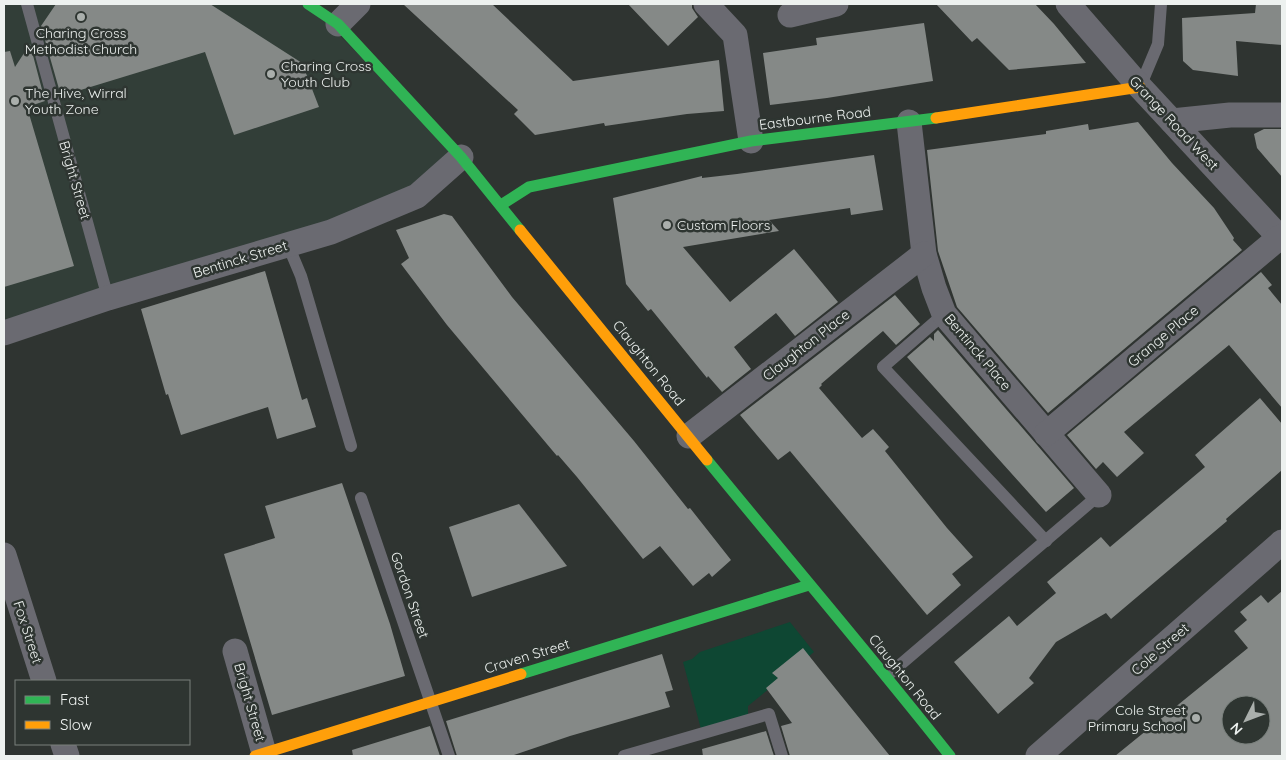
<svg xmlns="http://www.w3.org/2000/svg" width="1286" height="760" font-family="Quicksand,sans-serif">
	<style>
		.built { fill: #323e38 }
		.green { fill: #0e4733 }
		.building { fill: #858987; fill-rule: evenodd }
		.lines { fill: none; stroke-linecap: round; stroke-linejoin: round }
		.lane { stroke: #6a6a71; stroke-width: 12 }
		.street { stroke: #6a6a71; stroke-width: 25 }
		.fast { stroke: #30b455; stroke-width: 11 }
		.slow { stroke: #ff9f0a; stroke-width: 11 }
		.poi-dot { fill: #aaafac; stroke: #2e3531; stroke-width: 2 }
		.labels { text-anchor: middle; stroke-width: 5; stroke-linejoin: round; paint-order: stroke }
		.poi-label { font-size: 14px; fill: #edf1ef; stroke: #2e3531; text-anchor: start }
		.street-label { font-size: 14px; fill: #edf1ef; stroke: #2e3531 }
	</style>
	<rect width="100%" height="100%" fill="#2f3431"/>
	<path class="built" d="M4,4H308L461,157L417,196L4,343Z"/>
	<path class="green" d="M790,622L814,652L748,706V715L701,729L683,662L692,659L700,652Z"/>
	<g class="building">
		<path d="M56,4H210L302,63L319,107L234,135L205,52L61,96L41,26Z"/>
		<path d="M403,4H492L573,81L719,60L724,111L687,114L605,126L604,123L535,135L514,114L518,110Z"/>
		<path d="M628,4H692V8L698,17L668,46Z"/>
		<path d="M936,4H1035L1054,24L1086,63L1009,70L977,38L972,42Z"/>
		<path d="M1256,4H1282V45L1236,41L1238,76L1193,70L1183,61L1182,18L1255,13Z"/>
		<path d="M924,23L933,81L827,98L770,105L763,53L817,45L816,38Z"/>
		<path d="M30,44L45,101L27,107L74,266L4,287V52L10,51L15,67Z"/>
		<path d="M1138,122L1172,163L1214,208L1234,238L1233,240L1242,250L1048,413L957,307L938,251L927,150L1046,134V131L1088,124L1089,130Z"/>
		<path d="M1264,129H1282V177L1257,148L1254,134Z"/>
		<path d="M874,155L883,210L851,215L850,208L769,220L779,231L683,247L730,302L794,249L838,302L795,336L776,313L734,347L751,369L722,392L708,376L707,378L651,309L648,311L626,284L613,198L702,176V178L737,174Z"/>
		<path d="M444,214L452,216L512,297L634,441L688,509L690,508L731,560L712,577L709,573L693,586L660,546L643,559L577,477L558,455L557,456L447,325L401,264L409,258L396,230Z"/>
		<path d="M265,271L302,400L307,398L316,427L277,439L268,407L181,435L168,394L166,395L141,309Z"/>
		<path d="M1261,272L1272,285L1268,288L1282,305V408L1229,345L1124,432L1144,453L1117,477L1103,462L1096,469L1067,435Z"/>
		<path d="M895,295L920,324L896,345L883,331L821,384L822,385L819,388L862,438L873,429L889,447L885,451L947,528L973,557L952,574L961,585L927,615L790,451L778,460L740,415Z"/>
		<path d="M938,330L1074,488L1046,512L907,357L930,337L934,341V334Z"/>
		<path d="M1260,398L1282,424V470L1226,519L1227,521L1111,619L1106,613L1056,642L1029,678L1034,683L998,714L954,662L1009,616L1017,626L1056,593L1047,582L1101,537L1110,547L1205,467L1195,455Z"/>
		<path d="M342,483L390,624L405,676L272,715L224,554L275,538L265,506Z"/>
		<path d="M519,504L567,566L472,597L449,527Z"/>
		<path d="M1282,591V756H1115L1248,648L1234,631L1247,620L1240,612L1261,595L1268,603ZM1231,705H1261V735H1231Z"/>
		<path d="M803,648L818,667L890,756H790L781,726L792,723L766,688L778,678L772,673Z"/>
		<path d="M662,654L673,690L665,692L670,707L570,736L511,756H457L446,721Z"/>
		<path d="M430,726L440,756H353L352,750Z"/>
		<path d="M766,731L774,756H703L702,749Z"/>
	</g>
	<g class="lines">
		<g class="lane">
			<path d="M27,4L108,298"/>
			<path d="M1140,87L1158,44L1161,4"/>
			<path d="M288,245L301,276L351,446"/>
			<path d="M944,314L883,367L1046,541"/>
			<path d="M361,498L449,756"/>
			<path d="M887,676L1099,495"/>
			<path d="M624,756L769,714L782,756"/>
		</g>
		<g class="street">
			<path d="M706,4L735,35L751,141"/>
			<path d="M1068,4L1140,87L1282,240"/>
			<path d="M790,15L836,4"/>
			<path d="M338,24L358,4"/>
			<path d="M1172,121L1230,115H1282"/>
			<path d="M909,122L924,254L934,288L944,314L1099,495"/>
			<path d="M4,333L108,298L331,232L417,196L461,157"/>
			<path d="M1046,434L1280,237"/>
			<path d="M689,436L924,254"/>
			<path d="M4,555L44,681"/>
			<path d="M235,651L264,753"/>
			<path d="M63,744L67,756"/>
			<path d="M1038,756L1282,542"/>
		</g>
		<g class="fast">
			<path d="M308,4L338,24L461,157L520,230"/>
			<path d="M501,205L529,187L751,141L936,118"/>
			<path d="M707,460C788,559 871,656 950,756"/>
			<path d="M521,674L809,585"/>
		</g>
		<g class="slow">
			<path d="M936,118L1140,87"/>
			<path d="M520,230L707,460"/>
			<path d="M255,756L521,674"/>
		</g>
	</g>
	<g class="poi-dot">
		<circle cx="81" cy="17" r="5"/>
		<circle cx="271" cy="74" r="5"/>
		<circle cx="15" cy="101" r="5"/>
		<circle cx="667" cy="225" r="5"/>
		<circle cx="1196" cy="718" r="5"/>
	</g>
	<g class="labels">
		<g class="poi-label">
			<text x="81" y="38" text-anchor="middle">Charing Cross<tspan x="81" dy="16">Methodist Church</tspan></text>
			<text x="281" y="71">Charing Cross<tspan x="281" dy="16">Youth Club</tspan></text>
			<text x="25" y="98">The Hive, Wirral<tspan x="25" dy="16">Youth Zone</tspan></text>
			<text x="677" y="230">Custom Floors</text>
			<text x="1186" y="715" text-anchor="end">Cole Street<tspan x="1186" dy="16">Primary School</tspan></text>
		</g>
		<g class="street-label">
			<text transform="translate(815 118) rotate(-7)" y="5">Eastbourne Road</text>
			<text transform="translate(1174 123) rotate(47)" y="5">Grange Road West</text>
			<text transform="translate(75 180) rotate(74)" y="5">Bright Street</text>
			<text transform="translate(240 259) rotate(-17)" y="5">Bentinck Street</text>
			<text transform="translate(1163 336) rotate(-40)" y="5">Grange Place</text>
			<text transform="translate(806 345) rotate(-38)" y="5">Claughton Place</text>
			<text transform="translate(978 352) rotate(50)" y="5">Bentinck Place</text>
			<text transform="translate(649 363) rotate(51)" y="5">Claughton Road</text>
			<text transform="translate(410 595) rotate(71)" y="5">Gordon Street</text>
			<text transform="translate(28 632) rotate(72)" y="5">Fox Street</text>
			<text transform="translate(1160 649) rotate(-41)" y="5">Cole Street</text>
			<text transform="translate(527 656) rotate(-17)" y="5">Craven Street</text>
			<text transform="translate(905 677) rotate(51)" y="5">Claughton Road</text>
			<text transform="translate(250 702) rotate(74)" y="5">Bright Street</text>
		</g>
	</g>
	<rect width="1286" height="760" fill="none" stroke="#edf1ef" stroke-width="10"/>
	<rect x="15" y="680" width="175" height="65" fill="#2e3531" stroke="#7a807d"/>
	<rect x="25" y="696" width="25" height="8" fill="#30b455" stroke="#7a807d"/>
	<text x="60" y="705" font-size="15" fill="#edf1ef">Fast</text>
	<rect x="25" y="721" width="25" height="8" fill="#ff9f0a" stroke="#7a807d"/>
	<text x="60" y="730" font-size="15" fill="#edf1ef">Slow</text>
	<g transform="translate(1246 720) rotate(228)"><circle r="24" fill="#2e3531" stroke="#7a807d"/>
	<path d="M0-4L9 19L0 12L-9 19Z" fill="#aaafac"/>
	<text y="-8" font-size="14" font-weight="bold" text-anchor="middle" fill="#edf1ef">N</text>
	</g>
</svg>
